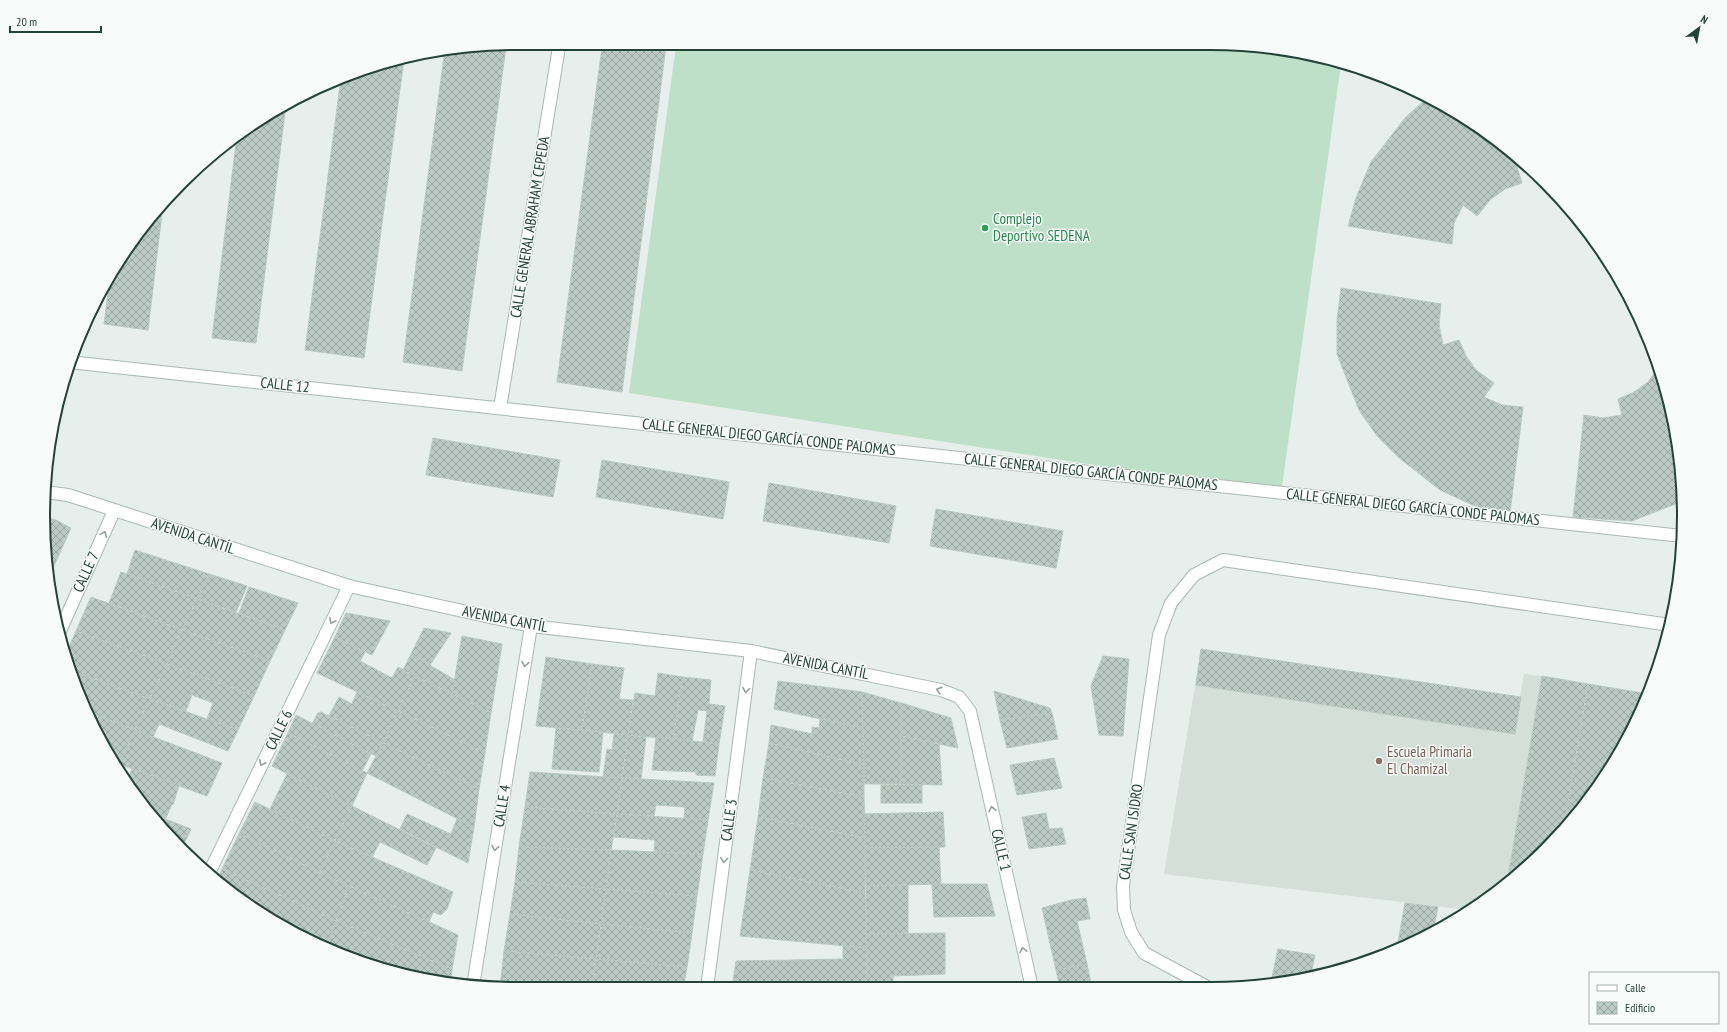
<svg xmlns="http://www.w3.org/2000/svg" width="1727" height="1032" font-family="'PT Sans Narrow',sans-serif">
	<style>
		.built { fill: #d4dfda }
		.garden { fill: #bfe0c8 }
		.building { fill: url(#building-cross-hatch); stroke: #b8c9c2 }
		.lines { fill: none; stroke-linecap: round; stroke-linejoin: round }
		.street-casing { stroke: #a8b8b2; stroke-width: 14 }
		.street { stroke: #fff; stroke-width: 12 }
		.oneway { stroke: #92a09c }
		.leisure-dot { fill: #2e9e5b; stroke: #f7fbf9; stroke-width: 1.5 }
		.education-dot { fill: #8d6e63; stroke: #f7fbf9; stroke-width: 1.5 }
		.labels { text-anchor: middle; stroke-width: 3; stroke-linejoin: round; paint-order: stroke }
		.leisure-label { font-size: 15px; fill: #27864d; stroke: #f7fbf9; text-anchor: start }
		.street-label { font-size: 15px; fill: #24423a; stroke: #f7fbf9 }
		.education-label { font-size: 15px; fill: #785e54; stroke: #f7fbf9; text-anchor: start }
		.rim { fill: none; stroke: #24423a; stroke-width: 2 }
	</style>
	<defs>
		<pattern id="building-cross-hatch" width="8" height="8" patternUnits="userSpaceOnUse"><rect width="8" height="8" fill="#bbcac4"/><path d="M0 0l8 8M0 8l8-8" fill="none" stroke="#98a6a0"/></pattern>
	</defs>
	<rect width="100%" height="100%" fill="#e6efeb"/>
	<path class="built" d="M1201,649L1520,697L1524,674L1542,676L1649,694L1604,779L1523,871L1469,910L1164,874Z"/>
	<path class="garden" d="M1242,44L1341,64L1281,494L629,393L676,46Z"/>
	<g class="building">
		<path d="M666,46L622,392L557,382L602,47Z"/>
		<path d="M454,47H506L462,371L403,362L445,49Z"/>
		<path d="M404,59L364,358L305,350L341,78L364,68Z"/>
		<path d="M1426,99L1474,123L1526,166L1517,167L1522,183L1505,189L1491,199L1477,216L1463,205L1454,223L1452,244L1348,226L1356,198L1371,162L1405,118Z"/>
		<path d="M286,105L256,343L212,338L237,135Z"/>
		<path d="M163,205L148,330L104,324L110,278L141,228Z"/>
		<path d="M1341,288L1441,304L1439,325L1443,345L1459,340L1466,356L1476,370L1494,383L1484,397L1502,405L1523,407L1510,513L1477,507L1440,490L1398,457L1377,436L1359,410L1337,354V320Z"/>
		<path d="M1658,368L1675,424L1683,501L1632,521L1573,517L1584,415L1603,418L1622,415L1618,399L1634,392L1648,382Z"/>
		<path d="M433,438L560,460L553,497L426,475Z"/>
		<path d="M602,460L729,482L723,519L596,497Z"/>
		<path d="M769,483L896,506L889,543L763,521Z"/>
		<path d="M936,509L1063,531L1056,568L930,546Z"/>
		<path d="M43,517L56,520L71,528L58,557L47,553Z"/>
		<path d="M135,550L209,574L197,599L127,574Z"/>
		<path d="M47,553L58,557L49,577Z"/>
		<path d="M121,572L197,599L182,630L109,603Z"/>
		<path d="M209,574L247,586L236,612L197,599Z"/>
		<path d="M249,587L298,603L285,630L239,613Z"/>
		<path d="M91,597L182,630L167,664L76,631Z"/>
		<path d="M197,599L285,630L270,661L182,630Z"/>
		<path d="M346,613L390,621L372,655L335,637Z"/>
		<path d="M424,628L451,633L430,665L411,654Z"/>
		<path d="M182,630L270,661L254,696L167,664Z"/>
		<path d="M76,631L167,664L150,699L69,670L65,656Z"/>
		<path d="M462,636L502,644L491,713L452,694Z"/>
		<path d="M335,637L365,652L360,661L392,678L398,667L415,676L398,711L317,673Z"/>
		<path d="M1201,649L1521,697L1515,734L1196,685Z"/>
		<path d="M411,654L455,680L452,694L403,670Z"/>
		<path d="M1103,656L1129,659L1123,736L1099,735L1091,686Z"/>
		<path d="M546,657L592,664L582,730L536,726Z"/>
		<path d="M167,664L254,696L238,730L207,719L213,703L192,695L186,711L150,699Z"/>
		<path d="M592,664L624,668L619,699L633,700L628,735L582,730Z"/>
		<path d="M69,670L150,699L135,730L88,712Z"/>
		<path d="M658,673L683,677L673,739L628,735L635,693L655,696Z"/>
		<path d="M415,676L491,713L485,753L398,711Z"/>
		<path d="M1542,676L1588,684L1564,825L1523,871L1507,883Z"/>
		<path d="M683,677L711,680L709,704L725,706L719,744L703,742L707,711L698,710L692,741L673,739Z"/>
		<path d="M778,681L862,692L863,728L774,709Z"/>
		<path d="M1588,684L1649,694L1604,779L1564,825Z"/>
		<path d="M994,691L1050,708L1052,713L1000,720Z"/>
		<path d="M357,692L398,711L383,743L329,716L339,697L352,704Z"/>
		<path d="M862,692L901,703V784H864Z"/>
		<path d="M150,699L238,730L228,751L159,724L153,737L135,730Z"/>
		<path d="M901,703L951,718L958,748L901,736Z"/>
		<path d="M398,711L485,753L479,789L383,743Z"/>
		<path d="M88,712L135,730L119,764L112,761L106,752Z"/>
		<path d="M321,712L383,743L376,756L312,724L318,713Z"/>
		<path d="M1052,713L1058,739L1007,748L1000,720Z"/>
		<path d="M296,715L371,754L362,771L288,733Z"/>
		<path d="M820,719L863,728L864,765L769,743L771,725L812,734V727L819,728Z"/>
		<path d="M556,728L603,732L599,772L552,769Z"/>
		<path d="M135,730L222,763L207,796L119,764Z"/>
		<path d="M288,733L367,773L352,806L272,766Z"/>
		<path d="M614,734L628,735L622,778L603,777L607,749L612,750Z"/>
		<path d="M628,735L646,737L641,779L622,778Z"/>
		<path d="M901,736L939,744L942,785L901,784Z"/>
		<path d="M656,737L719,744L715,776L696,775V772L652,770Z"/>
		<path d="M383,743L479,789L474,827L367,773Z"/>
		<path d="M769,743L864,765V797L763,778Z"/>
		<path d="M1054,758L1062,788L1017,795L1010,765Z"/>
		<path d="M132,769L179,785L173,805L172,804L166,818L147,812L127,783Z"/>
		<path d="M530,772L622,778L617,814L525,807Z"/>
		<path d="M287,774L352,806L335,841L270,809Z"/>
		<path d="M622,778L714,783L708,820L684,819L685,807L656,805L654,816L617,814Z"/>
		<path d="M763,778L864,797L865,838L758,817Z"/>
		<rect x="881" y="785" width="41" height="18"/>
		<path d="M255,802L335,841L320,873L239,834Z"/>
		<path d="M352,806L436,848L427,865L380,842L372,857L335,841Z"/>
		<path d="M525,807L617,814L611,850L519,847Z"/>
		<path d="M147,812L191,829L181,850Z"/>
		<path d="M943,812L945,847L865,848L864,814Z"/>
		<path d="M1046,813L1049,829L1062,828L1066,844L1029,849L1022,817Z"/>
		<path d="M407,814L451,834L457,819L474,827L468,863L400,829Z"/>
		<path d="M617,814L708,820L703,854L654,852L655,840L614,837Z"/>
		<path d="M758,817L865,838V893L750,870Z"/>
		<path d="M239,834L349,886L336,921L222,869Z"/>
		<path d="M335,841L453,892L447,909L441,915L433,912L429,922L320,873Z"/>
		<path d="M519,847L611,850L606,889L515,882Z"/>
		<path d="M939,847L941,884L866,886L865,848Z"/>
		<path d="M611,850L703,854L697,896L606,889Z"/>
		<path d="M222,869L336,921L327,946L253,909L217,880Z"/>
		<path d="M750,870L865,893L867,948L740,936Z"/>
		<path d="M515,882L606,889L601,924L510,914Z"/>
		<path d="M932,884H987L995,916L934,917Z"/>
		<path d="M908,885V934H866V886Z"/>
		<path d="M349,886L458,935L452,969L336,921Z"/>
		<path d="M606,889L697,896L692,933L601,924Z"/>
		<path d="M1086,898L1090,919L1077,921L1087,964L1056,970L1042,908L1071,900Z"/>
		<path d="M1405,903L1438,907L1433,932L1397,948Z"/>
		<path d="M510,914L601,924L596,959L504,951Z"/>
		<path d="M336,921L452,969L451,981L364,964L327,946Z"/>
		<path d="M601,924L692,933L687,967L596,959Z"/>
		<path d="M945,933V974L893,976V988H867L866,934Z"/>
		<path d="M843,946L867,948V988H732L736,961L843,959Z"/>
		<path d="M1278,949L1315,955L1311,974L1271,982Z"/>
		<path d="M504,951L596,959L592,988H500Z"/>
		<path d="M596,959L687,967L684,984L658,982L657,988H592Z"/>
		<path d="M1087,964L1092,988H1060L1056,970Z"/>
	</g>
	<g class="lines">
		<defs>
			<g id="street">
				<path d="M69,362L1682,536"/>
				<path d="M500,408L559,47"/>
				<path d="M45,492L68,495L349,586L531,626L751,651L941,690L959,697L970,711L1032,988"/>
				<path d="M59,633L114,511"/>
				<path d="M209,873L349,586"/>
				<path d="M473,986L531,626"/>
				<path d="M707,988L751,651"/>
				<path d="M1209,988L1144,953L1131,932L1124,910L1123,886L1159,635L1171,603L1194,575L1223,560L1670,625"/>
			</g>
		</defs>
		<use href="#street" class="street-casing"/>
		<use href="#street" class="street"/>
	</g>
	<defs><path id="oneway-chevron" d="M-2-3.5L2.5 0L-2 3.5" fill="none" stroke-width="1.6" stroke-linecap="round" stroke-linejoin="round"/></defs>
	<g class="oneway">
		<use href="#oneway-chevron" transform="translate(104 534) rotate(-66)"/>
		<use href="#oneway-chevron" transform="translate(332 621) rotate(116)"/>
		<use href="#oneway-chevron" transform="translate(525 664) rotate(99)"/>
		<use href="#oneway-chevron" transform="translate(746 690) rotate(98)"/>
		<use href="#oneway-chevron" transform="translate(939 690) rotate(-164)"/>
		<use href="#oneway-chevron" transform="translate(262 763) rotate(116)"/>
		<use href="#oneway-chevron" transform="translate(992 809) rotate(-103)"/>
		<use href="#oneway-chevron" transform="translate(495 848) rotate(99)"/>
		<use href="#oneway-chevron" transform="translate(724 860) rotate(98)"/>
		<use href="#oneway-chevron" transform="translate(1023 950) rotate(-103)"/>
	</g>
	<circle class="leisure-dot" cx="985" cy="228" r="4"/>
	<circle class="education-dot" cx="1379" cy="761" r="4"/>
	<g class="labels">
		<g class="leisure-label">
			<text x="993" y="224">Complejo<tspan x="993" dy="17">Deportivo SEDENA</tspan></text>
		</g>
		<g class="street-label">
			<text transform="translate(530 227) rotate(-81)" y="5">CALLE GENERAL ABRAHAM CEPEDA</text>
			<text transform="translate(285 385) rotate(6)" y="5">CALLE 12</text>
			<text transform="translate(769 437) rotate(6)" y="5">CALLE GENERAL DIEGO GARCÍA CONDE PALOMAS</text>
			<text transform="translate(1091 472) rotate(6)" y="5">CALLE GENERAL DIEGO GARCÍA CONDE PALOMAS</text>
			<text transform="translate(1413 507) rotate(6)" y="5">CALLE GENERAL DIEGO GARCÍA CONDE PALOMAS</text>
			<text transform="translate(193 536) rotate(18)" y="5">AVENIDA CANTÍL</text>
			<text transform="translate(86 572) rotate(-66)" y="5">CALLE 7</text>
			<text transform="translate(505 619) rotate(11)" y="5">AVENIDA CANTÍL</text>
			<text transform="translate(826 666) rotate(11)" y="5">AVENIDA CANTÍL</text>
			<text transform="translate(279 730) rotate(-64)" y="5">CALLE 6</text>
			<text transform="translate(502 806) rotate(-81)" y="5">CALLE 4</text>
			<text transform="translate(729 820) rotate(-82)" y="5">CALLE 3</text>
			<text transform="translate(1131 832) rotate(-82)" y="5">CALLE SAN ISIDRO</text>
			<text transform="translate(1001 850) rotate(77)" y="5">CALLE 1</text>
		</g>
		<g class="education-label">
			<text x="1387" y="757">Escuela Primaria<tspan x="1387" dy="17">El Chamizal</tspan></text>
		</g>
	</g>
	<path d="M0 0H1727V1032H0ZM516 50H1211A466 466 0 0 1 1677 516V516A466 466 0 0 1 1211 982H516A466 466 0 0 1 50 516V516A466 466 0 0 1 516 50Z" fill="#f7fbf9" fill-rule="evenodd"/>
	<path class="rim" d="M516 50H1211A466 466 0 0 1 1677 516V516A466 466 0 0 1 1211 982H516A466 466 0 0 1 50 516V516A466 466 0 0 1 516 50Z"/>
	<rect x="1589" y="972" width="130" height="52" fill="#f7fbf9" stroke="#a3b1ad"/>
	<rect x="1597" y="985" width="20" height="6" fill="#ffffff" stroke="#a3b1ad"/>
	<text x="1625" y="992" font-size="12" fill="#24423a">Calle</text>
	<rect x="1597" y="1002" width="20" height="12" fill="url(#building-cross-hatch)" stroke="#a3b1ad"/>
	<text x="1625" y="1012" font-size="12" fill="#24423a">Edificio</text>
	<g transform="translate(1699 28) rotate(32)" stroke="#f7fbf9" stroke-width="3" paint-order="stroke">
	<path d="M0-3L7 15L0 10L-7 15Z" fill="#24423a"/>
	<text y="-6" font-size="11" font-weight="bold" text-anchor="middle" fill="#24423a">N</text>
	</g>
	<path d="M10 26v6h91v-6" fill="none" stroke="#24423a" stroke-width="2"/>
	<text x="16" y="26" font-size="12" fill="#24423a" stroke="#f7fbf9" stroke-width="3" paint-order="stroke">20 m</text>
</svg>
